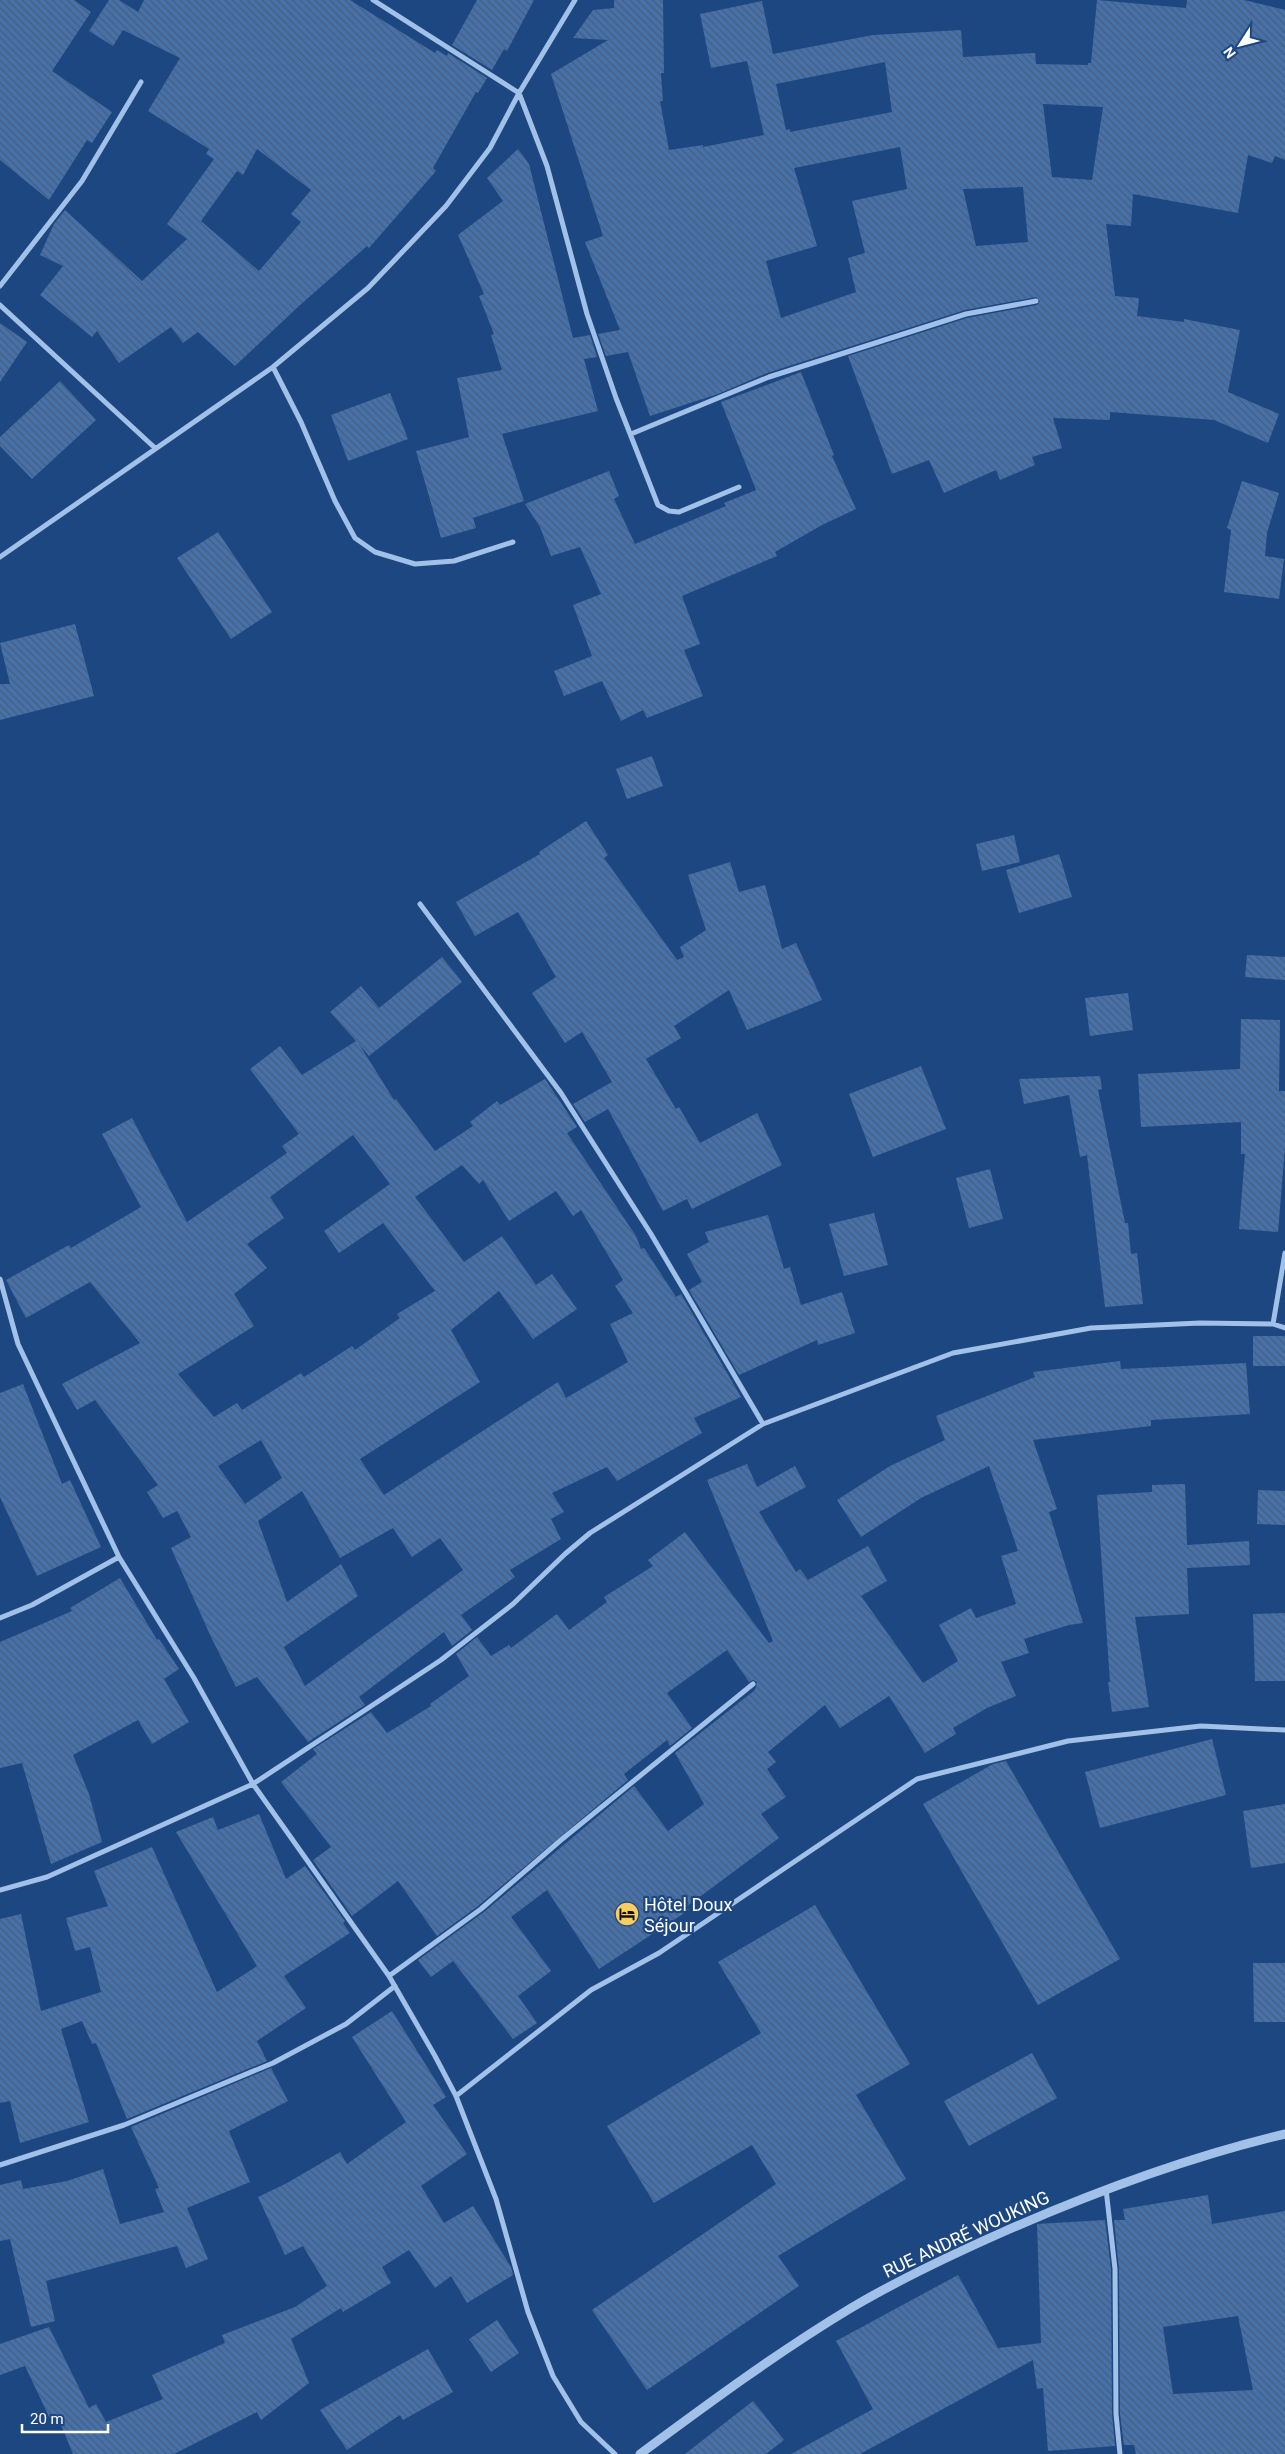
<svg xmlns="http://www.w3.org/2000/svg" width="1285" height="2454" font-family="Roboto,sans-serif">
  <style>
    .building { fill: url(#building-back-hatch); fill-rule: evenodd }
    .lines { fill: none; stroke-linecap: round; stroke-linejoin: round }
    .minor { stroke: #a2c1e9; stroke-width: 5 }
    .tertiary { stroke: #a2c1e9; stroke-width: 9 }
    .labels { text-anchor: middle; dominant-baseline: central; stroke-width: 4.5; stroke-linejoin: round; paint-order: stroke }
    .poi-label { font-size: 18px; fill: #fff; stroke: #1d4780; text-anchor: start }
    .street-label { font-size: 18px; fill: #fff; stroke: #1d4780 }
  </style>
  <defs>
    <pattern id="building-back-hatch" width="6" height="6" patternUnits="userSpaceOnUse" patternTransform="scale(1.25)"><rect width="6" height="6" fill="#4671aa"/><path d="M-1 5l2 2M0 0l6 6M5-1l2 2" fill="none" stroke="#495d76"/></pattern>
  </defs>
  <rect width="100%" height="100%" fill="#1d4780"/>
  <!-- building -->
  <path class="building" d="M 0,0 L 74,0 L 91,12 L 52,71 L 112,112 L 92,143 L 87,140 L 49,200 L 0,160 Z
    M 109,0 L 119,0 L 138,12 L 144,0 L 350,0 L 435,53 L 437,50 L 447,56 L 448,53 L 487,78 L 478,93 L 476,92 L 433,168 L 436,171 L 369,248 L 367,246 L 299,306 L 235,366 L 198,332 L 183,343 L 171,327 L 119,363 L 97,331 L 92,337 L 40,295 L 63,266 L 40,255 L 54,224 L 65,210 L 142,281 L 187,239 L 167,224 L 214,159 L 206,154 L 209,149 L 148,111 L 180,58 L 123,30 L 113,46 L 89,31 ZM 257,149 L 311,190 L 291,214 L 301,222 L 259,271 L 201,221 L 237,171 L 243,175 Z
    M 477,0 L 534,0 L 507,51 L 504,49 L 492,70 L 452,45 Z
    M 614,0 L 663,0 L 664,73 L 661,73 L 663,101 L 660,101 L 669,150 L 703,145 L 703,147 L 764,135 L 747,61 L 711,68 L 700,14 L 762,1 L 773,54 L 873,35 L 961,30 L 963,57 L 1035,53 L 1036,64 L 1088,65 L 1088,63 L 1091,63 L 1097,0 L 1186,8 L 1187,0 L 1244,0 L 1285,10 L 1285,160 L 1275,156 L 1272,163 L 1248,155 L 1238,213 L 1133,194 L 1131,226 L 1106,224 L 1115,296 L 1139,298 L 1137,316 L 1184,322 L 1184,319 L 1240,330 L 1228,392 L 1279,414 L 1268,443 L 1214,420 L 1110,412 L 1110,420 L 1053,418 L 1062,448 L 1032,457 L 1035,465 L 1000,480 L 996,470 L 944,493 L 929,460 L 892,474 L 848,356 L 967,318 L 1037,305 L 1040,301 L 1036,297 L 965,310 L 767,373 L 718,394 L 650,416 L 628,352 L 606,356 L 598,334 L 620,330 L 585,242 L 603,236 L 551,74 L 608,40 L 573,38 L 593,10 L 614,8 ZM 885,62 L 892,112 L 790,132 L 790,129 L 786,130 L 776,84 ZM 1043,104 L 1103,107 L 1092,180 L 1052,177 ZM 900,147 L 907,189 L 852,201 L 865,253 L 848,258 L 856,292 L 781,318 L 766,261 L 817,246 L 794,168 ZM 1023,187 L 1028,242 L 976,246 L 963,189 Z
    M 518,149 L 529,164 L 573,338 L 590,335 L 597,357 L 584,359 L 598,411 L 502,434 L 524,501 L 473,518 L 476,528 L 441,538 L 416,451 L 469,437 L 457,378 L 502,370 L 491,335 L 494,334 L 479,296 L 484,294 L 458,235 L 503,201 L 487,178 Z
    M 0,323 L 27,342 L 0,382 Z
    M 801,372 L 834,455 L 832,456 L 856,509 L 822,525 L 775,552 L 777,556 L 682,596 L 700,644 L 684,650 L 703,696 L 647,718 L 643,710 L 621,721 L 602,681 L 564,696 L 554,671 L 592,656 L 573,605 L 601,594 L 580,547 L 551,556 L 540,527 L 525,504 L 609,471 L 619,496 L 614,499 L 635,544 L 726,506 L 724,503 L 756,490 L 721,402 Z
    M 60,381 L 96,420 L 32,479 L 0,446 L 0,437 Z
    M 390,393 L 408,439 L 348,461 L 331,415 Z
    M 1242,481 L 1279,493 L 1267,533 L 1265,556 L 1284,559 L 1279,599 L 1224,592 L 1231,530 L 1227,528 Z
    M 218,532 L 272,612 L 231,639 L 177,558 Z
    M 75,624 L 94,696 L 0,720 L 0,684 L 10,684 L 0,643 Z
    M 652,756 L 663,786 L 627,799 L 616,769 Z
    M 586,821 L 608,855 L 604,858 L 677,960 L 684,957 L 680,947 L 706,930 L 688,875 L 730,862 L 739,892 L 765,885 L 782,949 L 796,943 L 822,1000 L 747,1030 L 729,990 L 674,1026 L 681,1038 L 646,1059 L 676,1109 L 679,1107 L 700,1143 L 757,1113 L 782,1165 L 692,1209 L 687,1199 L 663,1211 L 608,1109 L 585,1122 L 573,1104 L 612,1082 L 582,1032 L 565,1043 L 532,993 L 556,977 L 518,912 L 475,936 L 456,902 L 540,854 L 539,852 Z
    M 1014,835 L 1020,862 L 982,871 L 976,844 Z
    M 1059,854 L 1072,897 L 1019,913 L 1006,870 Z
    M 1247,955 L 1285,957 L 1285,980 L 1245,977 Z
    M 442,957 L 462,982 L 369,1056 L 359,1044 L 394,1100 L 396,1099 L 435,1151 L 473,1126 L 470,1122 L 497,1101 L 500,1105 L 545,1079 L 577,1127 L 567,1133 L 636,1236 L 641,1249 L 644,1248 L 676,1297 L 681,1294 L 741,1397 L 694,1418 L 702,1433 L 617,1481 L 607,1467 L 552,1493 L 564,1512 L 551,1519 L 561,1539 L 510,1570 L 515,1577 L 461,1615 L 472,1630 L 452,1646 L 444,1632 L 359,1697 L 365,1705 L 308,1742 L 257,1677 L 236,1687 L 211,1637 L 171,1548 L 191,1537 L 177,1511 L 163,1518 L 147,1492 L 158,1485 L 95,1400 L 77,1410 L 62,1384 L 140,1343 L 90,1282 L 26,1318 L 6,1280 L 69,1245 L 71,1248 L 141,1207 L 102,1134 L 132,1118 L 187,1222 L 287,1153 L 282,1146 L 299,1134 L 250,1069 L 280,1046 L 302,1075 L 356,1041 L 330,1012 L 361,986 L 379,1008 ZM 353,1135 L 390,1184 L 324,1231 L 339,1253 L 383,1223 L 435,1291 L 397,1314 L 400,1318 L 355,1350 L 352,1346 L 304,1377 L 301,1373 L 242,1410 L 237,1403 L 214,1417 L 178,1374 L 254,1326 L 234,1294 L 267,1268 L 247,1244 L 284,1218 L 270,1197 ZM 462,1165 L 479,1184 L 483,1180 L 509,1221 L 556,1191 L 573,1216 L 581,1210 L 623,1280 L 615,1286 L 633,1313 L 610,1324 L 628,1362 L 566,1398 L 558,1382 L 384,1495 L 360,1459 L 480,1382 L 451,1330 L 499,1291 L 533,1339 L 577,1309 L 552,1274 L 536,1285 L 502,1236 L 464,1262 L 415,1197 ZM 261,1440 L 282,1478 L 245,1504 L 218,1466 ZM 302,1491 L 340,1558 L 393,1528 L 412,1557 L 440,1538 L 463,1570 L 305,1686 L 284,1647 L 358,1596 L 341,1564 L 287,1602 L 258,1521 Z
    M 1128,993 L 1133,1030 L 1090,1036 L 1085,998 Z
    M 1241,1019 L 1280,1020 L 1279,1091 L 1285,1091 L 1285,1148 L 1278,1232 L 1239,1229 L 1245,1154 L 1241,1154 L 1241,1122 L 1141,1127 L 1138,1074 L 1240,1069 Z
    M 921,1066 L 946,1129 L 873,1157 L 849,1094 Z
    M 1100,1076 L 1102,1089 L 1098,1090 L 1125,1223 L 1128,1223 L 1131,1254 L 1137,1253 L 1143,1304 L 1105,1307 L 1087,1155 L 1080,1157 L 1069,1095 L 1024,1104 L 1019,1079 Z
    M 990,1169 L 1003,1219 L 969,1228 L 956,1178 Z
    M 874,1213 L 888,1265 L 844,1276 L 829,1224 Z
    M 768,1215 L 784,1269 L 790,1267 L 801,1305 L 842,1292 L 855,1333 L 818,1345 L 817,1340 L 739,1375 L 689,1290 L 702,1282 L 687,1254 L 709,1242 L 705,1232 Z
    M 1253,1336 L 1285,1336 L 1285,1366 L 1253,1366 Z
    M 1120,1361 L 1121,1369 L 1246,1363 L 1250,1414 L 1151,1420 L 1151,1426 L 1033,1440 L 1057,1509 L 1049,1512 L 1083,1623 L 1069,1625 L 1024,1639 L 1029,1653 L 1001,1662 L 1016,1696 L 987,1708 L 953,1728 L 956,1734 L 925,1753 L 889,1696 L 840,1728 L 825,1705 L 768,1752 L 776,1762 L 767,1769 L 786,1797 L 761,1814 L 779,1838 L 686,1907 L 689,1910 L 599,1969 L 547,1890 L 511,1917 L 551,1971 L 518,1996 L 537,2023 L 513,2039 L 453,1961 L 431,1977 L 418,1960 L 484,1912 L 634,1786 L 668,1831 L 704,1804 L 675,1753 L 755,1690 L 757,1682 L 753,1680 L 749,1682 L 727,1650 L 667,1693 L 692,1728 L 670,1746 L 667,1740 L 624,1774 L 628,1780 L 478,1906 L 437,1936 L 398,1881 L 352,1916 L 313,1860 L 331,1847 L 281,1782 L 317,1754 L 313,1749 L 371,1712 L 387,1733 L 431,1706 L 430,1704 L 469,1676 L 456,1654 L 477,1637 L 491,1656 L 509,1645 L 511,1648 L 557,1614 L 569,1630 L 607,1602 L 604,1597 L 653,1566 L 648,1560 L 685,1532 L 769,1643 L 773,1641 L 707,1480 L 747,1464 L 757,1487 L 795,1466 L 806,1487 L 759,1512 L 796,1572 L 800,1569 L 808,1580 L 868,1546 L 887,1581 L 861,1596 L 923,1683 L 958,1661 L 939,1625 L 971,1608 L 976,1618 L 1016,1604 L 1001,1556 L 1018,1551 L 989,1466 L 921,1498 L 861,1537 L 837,1500 L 890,1466 L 945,1440 L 936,1416 L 1035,1377 L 1033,1372 Z
    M 23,1384 L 62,1484 L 70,1480 L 101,1547 L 37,1576 L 0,1497 L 0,1393 Z
    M 1185,1484 L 1187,1545 L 1249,1541 L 1250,1565 L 1187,1568 L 1189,1614 L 1135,1617 L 1149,1707 L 1112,1712 L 1108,1682 L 1110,1682 L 1097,1495 L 1152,1492 L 1152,1485 Z
    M 1258,1490 L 1285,1491 L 1285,1525 L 1257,1524 Z
    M 120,1578 L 157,1640 L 159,1639 L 179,1669 L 164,1679 L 189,1722 L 152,1744 L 138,1720 L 73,1755 L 89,1794 L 102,1842 L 51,1864 L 22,1763 L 0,1768 L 0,1642 L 72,1611 L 70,1608 Z
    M 1285,1613 L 1285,1681 L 1255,1681 L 1253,1614 Z
    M 1212,1739 L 1226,1795 L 1100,1828 L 1085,1772 Z
    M 1006,1761 L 1120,1959 L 1038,2005 L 923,1804 L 993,1764 Z
    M 1285,1804 L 1285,1863 L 1251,1868 L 1243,1811 Z
    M 259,1814 L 286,1879 L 305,1866 L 345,1921 L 343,1923 L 350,1933 L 284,1976 L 306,2008 L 257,2041 L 267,2061 L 127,2119 L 96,2043 L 92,2044 L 82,2021 L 61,2029 L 89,2122 L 20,2143 L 10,2101 L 0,2103 L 0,1919 L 21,1914 L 41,2011 L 101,1992 L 90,1947 L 75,1951 L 66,1918 L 108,1906 L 94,1871 L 152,1847 L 217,1992 L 257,1966 L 176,1832 L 213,1817 L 218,1830 Z
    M 815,1905 L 910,2064 L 856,2095 L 906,2179 L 778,2256 L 799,2286 L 647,2390 L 592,2310 L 776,2184 L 752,2145 L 654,2203 L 607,2126 L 761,2033 L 718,1962 Z
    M 1253,1963 L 1285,1963 L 1285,2022 L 1254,2022 Z
    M 392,2011 L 446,2097 L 433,2105 L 467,2154 L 421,2186 L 444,2223 L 473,2206 L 511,2267 L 513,2275 L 467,2303 L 451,2276 L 435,2288 L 409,2250 L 382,2267 L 391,2283 L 343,2312 L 341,2308 L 291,2339 L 309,2383 L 261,2420 L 257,2412 L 174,2454 L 73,2454 L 59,2420 L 52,2423 L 25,2366 L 0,2375 L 0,2344 L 49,2327 L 89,2408 L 96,2404 L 106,2422 L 163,2399 L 152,2375 L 225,2343 L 222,2335 L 295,2307 L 327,2286 L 303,2246 L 285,2255 L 258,2197 L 287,2183 L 340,2152 L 347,2164 L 406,2122 L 352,2037 Z
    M 1032,2053 L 1057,2098 L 969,2146 L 944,2101 Z
    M 271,2068 L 288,2101 L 229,2131 L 250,2182 L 187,2208 L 208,2259 L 186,2268 L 177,2246 L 46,2281 L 55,2321 L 31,2327 L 10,2239 L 0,2241 L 0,2185 L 21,2180 L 23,2189 L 67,2181 L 103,2169 L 120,2224 L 164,2212 L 155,2189 L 159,2188 L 131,2127 Z
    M 1208,2195 L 1212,2224 L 1285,2211 L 1285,2454 L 1136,2454 L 1134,2445 L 1124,2445 L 1120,2414 L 1119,2269 L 1114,2220 L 1125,2220 L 1123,2209 ZM 1238,2316 L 1253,2390 L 1173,2394 L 1163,2327 Z
    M 1105,2220 L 1111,2269 L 1112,2414 L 1115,2446 L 1048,2451 L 1043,2388 L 1037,2389 L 1033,2360 L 860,2454 L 791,2454 L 873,2409 L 836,2341 L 958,2275 L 998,2348 L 1041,2343 L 1037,2224 Z
    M 497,2320 L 519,2353 L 491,2372 L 469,2339 Z
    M 428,2349 L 453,2392 L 403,2420 L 400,2415 L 347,2450 L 320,2410 Z
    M 753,2401 L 784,2440 L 766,2454 L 685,2454 Z"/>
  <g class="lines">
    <!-- minor -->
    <path class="minor" d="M 373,0 L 519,93 L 547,166 L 587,314 L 616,398 L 658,505 L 669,511 L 679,512 L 739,487
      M 0,286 L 82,181 L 141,82
      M 0,305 L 155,448
      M 273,367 L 301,422 L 335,501 L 355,538 L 375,552 L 415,564 L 454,561 L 513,542
      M 631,434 L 769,377 L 966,314 L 1036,301
      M 0,557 L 273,367 L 368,288 L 446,206 L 490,148 L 519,93 L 575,0
      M 420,904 L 561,1093 L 651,1234 L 763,1424
      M 0,1279 L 18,1344 L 119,1557 L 194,1678 L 253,1784 L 389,1976 L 435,2056 L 456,2096 L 496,2199 L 528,2312 L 553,2376 L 581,2422 L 615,2454
      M 1273,1324 L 1285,1253
      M 0,1618 L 32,1605 L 119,1557
      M 0,1890 L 47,1877 L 253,1784 L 441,1660 L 513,1604 L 565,1554 L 590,1533 L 763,1424 L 953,1353 L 1091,1328 L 1200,1323 L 1273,1324 L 1285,1328
      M 389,1976 L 481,1909 L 561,1840 L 753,1684
      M 456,2096 L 591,1990 L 659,1953 L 917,1779 L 1068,1741 L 1201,1726 L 1285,1730
      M 0,2165 L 124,2125 L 273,2063 L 346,2024 L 395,1986
      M 1106,2189 L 1115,2269 L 1116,2414 L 1120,2454"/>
    <!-- tertiary -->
    <path class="tertiary" d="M 640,2454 C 709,2403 778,2352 851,2308 C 900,2279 951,2255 1003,2232 C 1094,2192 1188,2157 1285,2134"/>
  </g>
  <!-- icons -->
  <defs>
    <g id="hotel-disc" transform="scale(1.25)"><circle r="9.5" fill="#f8ce60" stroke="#1d4780"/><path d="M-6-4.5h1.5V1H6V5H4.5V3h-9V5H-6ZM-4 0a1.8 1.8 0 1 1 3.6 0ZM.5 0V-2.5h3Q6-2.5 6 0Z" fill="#111"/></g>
  </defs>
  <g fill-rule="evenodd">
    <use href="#hotel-disc" x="627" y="1914"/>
  </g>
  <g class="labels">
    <!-- poi labels -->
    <g class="poi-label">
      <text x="644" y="1904">Hôtel Doux<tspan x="644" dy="21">Séjour</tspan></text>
    </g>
    <!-- street labels -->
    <g class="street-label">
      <text transform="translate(966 2234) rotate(-25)">RUE ANDRÉ WOUKING</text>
    </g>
  </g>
  <!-- north arrow -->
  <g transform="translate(1240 45) rotate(234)" stroke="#1d4780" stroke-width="4" paint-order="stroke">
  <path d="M0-4L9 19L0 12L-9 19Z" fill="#ffffff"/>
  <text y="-8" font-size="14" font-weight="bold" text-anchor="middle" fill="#ffffff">N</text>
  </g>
  <!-- scale -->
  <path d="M22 2424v8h86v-8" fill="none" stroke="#ffffff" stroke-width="2.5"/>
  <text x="30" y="2424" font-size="15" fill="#ffffff" stroke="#1d4780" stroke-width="4" paint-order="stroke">20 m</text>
</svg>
